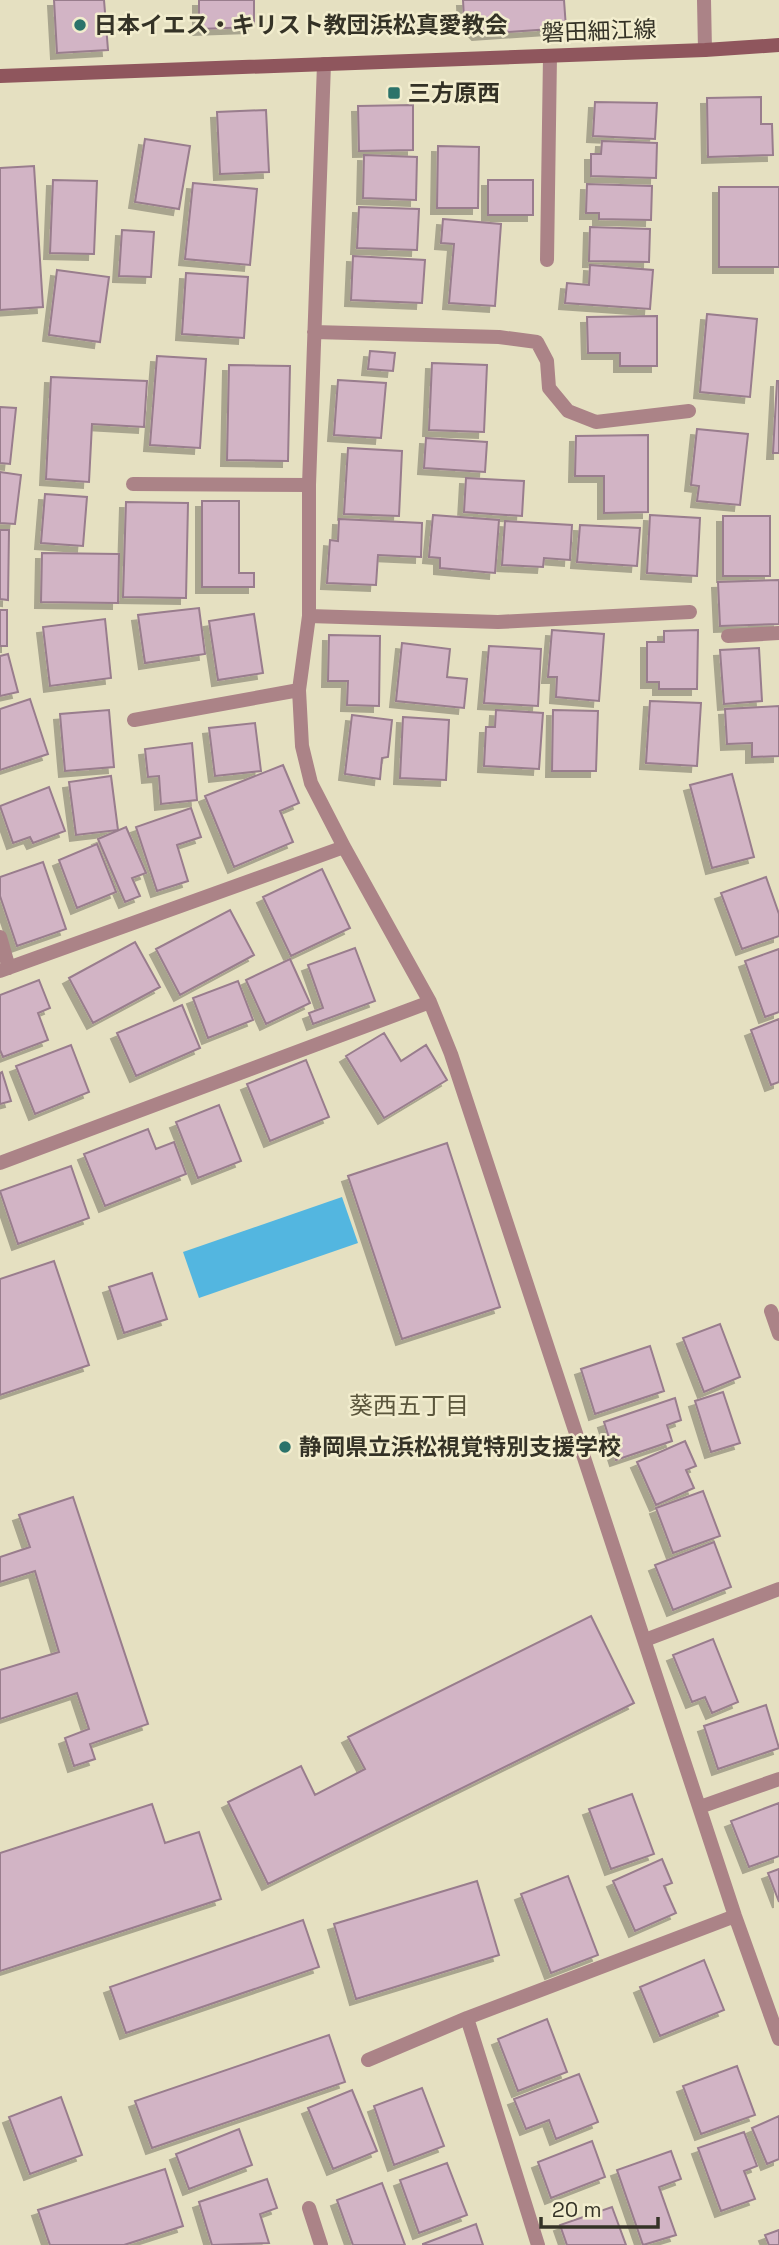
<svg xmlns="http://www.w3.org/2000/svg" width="779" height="2245" font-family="'Space Grotesk','Noto Sans JP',sans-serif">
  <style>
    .water { fill: #53b6e0 }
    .building { fill: #d2b4c5; stroke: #997d8d; stroke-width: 2; filter: url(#shadow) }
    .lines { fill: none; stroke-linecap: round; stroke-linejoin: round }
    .street { stroke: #ab8387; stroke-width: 14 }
    .secondary { stroke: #8f565d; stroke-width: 14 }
    .poi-dot { fill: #2b736a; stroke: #f2edce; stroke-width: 2.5 }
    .labels { text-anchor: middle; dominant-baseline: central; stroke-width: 5; stroke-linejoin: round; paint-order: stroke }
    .poi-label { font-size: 23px; font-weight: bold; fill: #343226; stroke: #f2edce; text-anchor: start }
    .street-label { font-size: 23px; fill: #343226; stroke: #f2edce }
    .neighbourhood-label { font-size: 24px; fill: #5b563c; stroke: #f2edce }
  </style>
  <defs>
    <filter id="shadow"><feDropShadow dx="-6" dy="6" stdDeviation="0" flood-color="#0004"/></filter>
  </defs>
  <rect width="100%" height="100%" fill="#e5e0c1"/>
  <!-- water -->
  <path class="water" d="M 342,1197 L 358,1243 L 199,1298 L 183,1252 Z"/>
  <!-- building -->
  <path class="building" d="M 54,0 L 104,0 L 108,50 L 57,53 Z
    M 199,0 L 254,0 L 254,27 L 199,29 Z
    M 463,0 L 564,0 L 566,28 L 478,34 L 464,19 Z
    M 761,97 L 761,124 L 772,124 L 773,155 L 708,157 L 707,98 Z
    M 595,102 L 657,103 L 655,139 L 593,136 Z
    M 413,105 L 413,150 L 359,151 L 358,106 Z
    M 266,110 L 269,172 L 220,174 L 217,112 Z
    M 145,139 L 190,146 L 179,209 L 135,202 Z
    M 602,141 L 657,143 L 656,178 L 591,176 L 591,154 L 601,154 Z
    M 438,146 L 479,147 L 478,208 L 437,208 Z
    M 364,155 L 417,157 L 416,200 L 363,198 Z
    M 34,166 L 43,307 L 0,310 L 0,168 Z
    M 53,180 L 97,181 L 94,254 L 50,253 Z
    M 488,180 L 533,180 L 533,215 L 488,215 Z
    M 193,183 L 257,189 L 250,265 L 185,259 Z
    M 587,184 L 652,186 L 651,220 L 599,219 L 599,213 L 586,213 Z
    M 719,187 L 779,187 L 779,267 L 719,267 Z
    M 359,207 L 419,209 L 417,250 L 357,248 Z
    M 443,219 L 501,224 L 495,306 L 449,303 L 454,244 L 441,243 Z
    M 590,227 L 650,229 L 649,262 L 589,261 Z
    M 122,230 L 154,232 L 151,277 L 119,276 Z
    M 353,256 L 425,260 L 422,303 L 351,300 Z
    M 590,265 L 653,270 L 650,309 L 565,303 L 567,283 L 589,285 Z
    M 57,270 L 109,277 L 100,342 L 49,335 Z
    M 186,273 L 248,277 L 244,338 L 182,334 Z
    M 707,314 L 757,319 L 750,397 L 700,392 Z
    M 657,316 L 657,366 L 620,366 L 620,353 L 588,353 L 587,317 Z
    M 370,351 L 395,353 L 393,371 L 368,369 Z
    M 157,356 L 206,359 L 200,448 L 150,445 Z
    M 432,363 L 487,365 L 484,432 L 429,430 Z
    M 229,365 L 290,366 L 288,461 L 227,460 Z
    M 51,377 L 147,381 L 144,427 L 92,424 L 89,482 L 46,479 Z
    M 338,380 L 386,383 L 381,438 L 334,435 Z
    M 777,381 L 779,381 L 779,453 L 773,453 Z
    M 0,407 L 16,408 L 10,464 L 0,463 Z
    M 697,429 L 748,434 L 740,505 L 697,501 L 699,486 L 691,485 Z
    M 648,435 L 648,512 L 604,513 L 604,476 L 575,476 L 576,436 Z
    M 426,438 L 487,442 L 485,472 L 424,468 Z
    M 348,448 L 402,451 L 399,516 L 344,514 Z
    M 0,472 L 21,475 L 15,524 L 0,523 Z
    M 466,478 L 524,481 L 522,516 L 464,512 Z
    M 45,494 L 87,497 L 83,546 L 41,543 Z
    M 202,501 L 239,501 L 239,573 L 254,573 L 254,587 L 202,587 Z
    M 126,502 L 188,503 L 186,598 L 123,597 Z
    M 433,515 L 499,520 L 495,573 L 440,568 L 440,558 L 429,557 Z
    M 650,515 L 700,518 L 697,576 L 647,573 Z
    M 723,516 L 770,516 L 770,576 L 723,576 Z
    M 339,519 L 422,523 L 421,557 L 378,555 L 376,585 L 327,583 L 330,540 L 338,541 Z
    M 505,521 L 572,525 L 570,560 L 544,558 L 543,567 L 502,565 Z
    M 580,525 L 640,528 L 637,566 L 577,562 Z
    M 0,530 L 9,530 L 8,600 L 0,599 Z
    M 42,553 L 119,554 L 118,603 L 41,602 Z
    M 779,580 L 779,624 L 720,626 L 718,582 Z
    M 199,608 L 205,654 L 145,663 L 138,615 Z
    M 0,610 L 7,610 L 7,646 L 0,646 Z
    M 254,614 L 263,673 L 218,680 L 209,621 Z
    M 105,619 L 111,678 L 50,686 L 43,627 Z
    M 552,630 L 604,634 L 599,701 L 556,697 L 557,677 L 548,677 Z
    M 698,630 L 697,689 L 659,689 L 659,682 L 647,682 L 647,642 L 664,642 L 664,631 Z
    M 329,635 L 380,636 L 379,706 L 347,705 L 348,681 L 328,681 Z
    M 402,643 L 450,649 L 447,677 L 467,679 L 464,708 L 396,701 Z
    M 489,646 L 541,649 L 538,706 L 484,703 Z
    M 759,648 L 762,701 L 724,704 L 720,650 Z
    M 8,654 L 18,692 L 0,696 L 0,656 Z
    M 30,699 L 48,754 L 0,770 L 0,709 Z
    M 650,701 L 701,703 L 697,766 L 646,763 Z
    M 779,706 L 779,756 L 752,757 L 752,743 L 727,744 L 725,709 Z
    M 109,710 L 114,767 L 65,771 L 60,714 Z
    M 496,710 L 543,713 L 539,769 L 484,766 L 486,727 L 495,727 Z
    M 553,710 L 598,711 L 596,771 L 552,771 Z
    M 352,715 L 392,720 L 388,757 L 382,758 L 380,779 L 345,774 Z
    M 403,717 L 449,720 L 446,780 L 400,778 Z
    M 255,723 L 261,771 L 215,776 L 209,728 Z
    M 192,743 L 197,800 L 161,804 L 159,776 L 148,777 L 145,749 Z
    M 283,765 L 299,803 L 280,811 L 293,842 L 234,867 L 205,796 Z
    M 732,774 L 754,857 L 712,868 L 690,785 Z
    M 111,776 L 118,830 L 76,835 L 69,782 Z
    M 49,787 L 65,831 L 33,843 L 30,837 L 13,843 L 0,806 Z
    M 191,808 L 201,837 L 177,845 L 188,881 L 157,891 L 136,827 Z
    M 126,827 L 146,873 L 132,878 L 140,896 L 125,902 L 98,839 Z
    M 97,844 L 116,892 L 77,908 L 59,860 Z
    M 43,862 L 66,929 L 17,946 L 0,896 L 0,877 Z
    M 322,869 L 350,928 L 291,956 L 263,897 Z
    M 766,877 L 779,914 L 779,936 L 742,949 L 721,893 Z
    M 230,910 L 254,955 L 180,995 L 156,949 Z
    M 135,942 L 160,987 L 93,1023 L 69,978 Z
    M 355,948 L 375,1001 L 313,1024 L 309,1013 L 323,1008 L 308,965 Z
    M 779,949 L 779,1012 L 765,1017 L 745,961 Z
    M 290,959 L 310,1003 L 266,1024 L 246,980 Z
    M 39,980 L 50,1008 L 38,1013 L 48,1040 L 3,1057 L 0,1050 L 0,995 Z
    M 238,981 L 253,1020 L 208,1038 L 193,998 Z
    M 182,1005 L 200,1048 L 136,1076 L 117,1033 Z
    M 779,1019 L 779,1082 L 771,1085 L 751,1030 Z
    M 384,1033 L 401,1061 L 426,1045 L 447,1080 L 384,1118 L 346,1056 Z
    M 71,1045 L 89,1092 L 35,1114 L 16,1066 Z
    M 306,1060 L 329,1117 L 270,1141 L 247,1084 Z
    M 2,1072 L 11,1101 L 0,1104 L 0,1073 Z
    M 219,1105 L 241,1161 L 198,1178 L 176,1122 Z
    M 148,1129 L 156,1149 L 174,1142 L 186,1174 L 105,1206 L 84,1154 Z
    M 447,1143 L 500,1307 L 402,1339 L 348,1176 Z
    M 71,1166 L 89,1218 L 18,1244 L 0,1191 Z
    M 54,1261 L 89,1365 L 0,1395 L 0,1279 Z
    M 152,1273 L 167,1319 L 124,1333 L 109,1287 Z
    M 720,1324 L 740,1377 L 704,1392 L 683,1338 Z
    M 650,1346 L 664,1391 L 595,1414 L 581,1369 Z
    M 723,1392 L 740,1443 L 711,1452 L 695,1401 Z
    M 675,1398 L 681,1420 L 667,1425 L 672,1441 L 616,1460 L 604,1422 Z
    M 685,1441 L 696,1466 L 686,1470 L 694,1488 L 656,1505 L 637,1462 Z
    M 703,1491 L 720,1536 L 673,1553 L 656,1508 Z
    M 73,1497 L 148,1724 L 90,1744 L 95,1759 L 74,1766 L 65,1738 L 89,1729 L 77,1693 L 0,1719 L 0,1670 L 59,1652 L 35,1571 L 0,1582 L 0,1557 L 30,1547 L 19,1515 Z
    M 714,1542 L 731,1587 L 673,1610 L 655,1565 Z
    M 591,1616 L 634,1703 L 268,1884 L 228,1802 L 301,1766 L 315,1795 L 365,1769 L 348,1737 Z
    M 713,1639 L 738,1702 L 712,1713 L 705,1697 L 692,1702 L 673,1655 Z
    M 766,1705 L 779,1748 L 718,1769 L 704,1726 Z
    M 632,1794 L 654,1854 L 611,1869 L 589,1809 Z
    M 779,1803 L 779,1856 L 749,1867 L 731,1821 Z
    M 152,1804 L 165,1843 L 199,1832 L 221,1899 L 0,1971 L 0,1853 Z
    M 662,1859 L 672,1883 L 664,1886 L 676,1913 L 635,1931 L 613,1881 Z
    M 779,1869 L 779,1902 L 768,1873 Z
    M 568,1876 L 598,1955 L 551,1973 L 521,1894 Z
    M 477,1881 L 499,1955 L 356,1999 L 334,1924 Z
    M 303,1920 L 319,1967 L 126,2033 L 110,1987 Z
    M 704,1960 L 724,2010 L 660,2036 L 640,1987 Z
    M 547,2019 L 567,2072 L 518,2091 L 498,2039 Z
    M 329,2035 L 345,2082 L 152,2148 L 135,2101 Z
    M 737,2066 L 755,2115 L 701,2134 L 683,2086 Z
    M 579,2074 L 598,2122 L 556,2139 L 549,2120 L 526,2129 L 514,2099 Z
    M 422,2088 L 444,2146 L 394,2165 L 374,2106 Z
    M 352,2090 L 377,2151 L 333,2169 L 308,2108 Z
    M 61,2097 L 82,2155 L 30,2174 L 9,2117 Z
    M 779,2116 L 779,2159 L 767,2164 L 752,2128 Z
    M 239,2129 L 252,2165 L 189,2189 L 176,2154 Z
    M 744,2132 L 757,2166 L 744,2171 L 755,2199 L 721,2211 L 698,2148 Z
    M 592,2141 L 605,2177 L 551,2198 L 538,2162 Z
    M 671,2151 L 681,2179 L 659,2187 L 676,2235 L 643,2245 L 617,2170 Z
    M 447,2163 L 467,2215 L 419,2233 L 400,2180 Z
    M 165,2169 L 183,2226 L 124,2245 L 50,2245 L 38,2210 Z
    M 267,2179 L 277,2208 L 260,2214 L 269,2243 L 212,2245 L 199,2202 Z
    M 382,2183 L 405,2245 L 353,2245 L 337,2200 Z
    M 612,2207 L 626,2245 L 567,2245 L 560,2225 Z
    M 476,2224 L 483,2245 L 423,2245 L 423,2244 Z
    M 779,2230 L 779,2245 L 769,2245 L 765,2235 Z"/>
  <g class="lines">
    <!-- street -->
    <path class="street" d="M 704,0 L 705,50
      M 324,64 L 309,485 L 309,616 L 299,690 L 302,746 L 311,783 L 344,847 L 430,1002 L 451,1054 L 735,1916 L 779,2039
      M 547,260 L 550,56
      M 314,332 L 499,337 L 537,342 L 547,361 L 549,388 L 568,411 L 596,422 L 689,411
      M 133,484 L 309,485
      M 309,616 L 498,622 L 690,612
      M 728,636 L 779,633
      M 134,720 L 299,690
      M 0,937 L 9,968
      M 0,971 L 344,847
      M 0,1163 L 430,1002
      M 771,1311 L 779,1334
      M 645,1640 L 779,1589
      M 700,1807 L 779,1779
      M 467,2018 L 538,2245
      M 368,2060 L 467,2018 L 735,1916
      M 309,2208 L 321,2245"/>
    <!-- secondary -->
    <path class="secondary" d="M 0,76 L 705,50 L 779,45"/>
  </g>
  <!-- markers -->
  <g class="poi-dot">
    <circle cx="80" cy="25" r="7"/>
    <rect x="387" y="86" width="14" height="14" rx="3.5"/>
    <circle cx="285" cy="1447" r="7"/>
  </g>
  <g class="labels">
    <!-- poi labels -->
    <g class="poi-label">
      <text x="94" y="25">日本イエス・キリスト教団浜松真愛教会</text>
      <text x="408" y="93">三方原西</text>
      <text x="299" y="1447">静岡県立浜松視覚特別支援学校</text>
    </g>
    <!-- street labels -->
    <g class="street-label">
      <text transform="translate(599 31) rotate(-2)">磐田細江線</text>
    </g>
    <!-- neighbourhood labels -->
    <g class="neighbourhood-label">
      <text x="409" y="1405">葵西五丁目</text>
    </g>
  </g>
  <!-- scale -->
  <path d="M541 2217v10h117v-10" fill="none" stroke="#343226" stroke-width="3.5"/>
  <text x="552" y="2217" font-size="21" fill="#343226" stroke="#f2edce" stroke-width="5" paint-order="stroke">20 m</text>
</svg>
